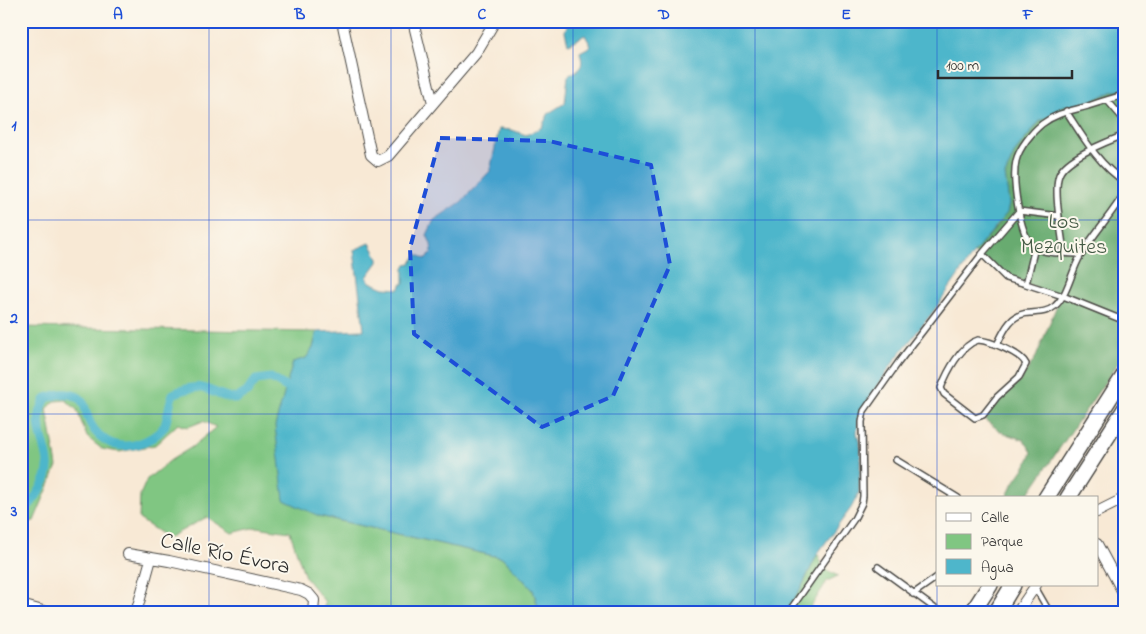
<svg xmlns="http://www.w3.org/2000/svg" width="1146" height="634" font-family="'Indie Flower',sans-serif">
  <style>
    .green { fill: #80c682; stroke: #567856 }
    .forest { fill: #68ab70; stroke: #4a6b4e }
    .water { fill: #4eb6cb; stroke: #3c707b }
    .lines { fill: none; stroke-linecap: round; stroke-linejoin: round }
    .canal { stroke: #4eb6cb; stroke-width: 9 }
    .service-casing { stroke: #4a4844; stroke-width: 8 }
    .minor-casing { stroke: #4a4844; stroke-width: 12 }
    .primary-casing { stroke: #4a4844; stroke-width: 18 }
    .service { stroke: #fff; stroke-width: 5 }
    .minor { stroke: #fff; stroke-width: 10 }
    .primary { stroke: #fff; stroke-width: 15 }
    .marked { fill: #1d4ed8; fill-opacity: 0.2; stroke: #1d4ed8; stroke-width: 4; stroke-dasharray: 10 6; stroke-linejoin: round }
    .grid { fill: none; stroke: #1d4ed8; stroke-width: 1; stroke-opacity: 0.55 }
    .labels { text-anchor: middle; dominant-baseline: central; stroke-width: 4; stroke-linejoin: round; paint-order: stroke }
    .park-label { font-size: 22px; fill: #445a45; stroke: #fbf7ec }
    .street-label { font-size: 22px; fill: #2b2b2b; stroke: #fbf7ec }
    .neatline { fill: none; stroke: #1d4ed8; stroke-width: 2 }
    .grid-label { font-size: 16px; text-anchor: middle; font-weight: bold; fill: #1d4ed8 }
  </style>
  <rect width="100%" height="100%" fill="#fbf7ec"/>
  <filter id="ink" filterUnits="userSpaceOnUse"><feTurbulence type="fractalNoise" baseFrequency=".02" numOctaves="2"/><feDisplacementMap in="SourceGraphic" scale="10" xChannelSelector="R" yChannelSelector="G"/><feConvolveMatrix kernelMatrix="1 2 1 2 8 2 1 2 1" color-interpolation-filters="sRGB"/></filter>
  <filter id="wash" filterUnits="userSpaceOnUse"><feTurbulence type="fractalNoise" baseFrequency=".0096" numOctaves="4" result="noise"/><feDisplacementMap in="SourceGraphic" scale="20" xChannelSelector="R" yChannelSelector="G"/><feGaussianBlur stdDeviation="1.12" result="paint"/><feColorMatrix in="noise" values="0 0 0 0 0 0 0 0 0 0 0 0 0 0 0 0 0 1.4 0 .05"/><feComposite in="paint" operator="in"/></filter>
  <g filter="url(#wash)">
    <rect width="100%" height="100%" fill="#f8e9d5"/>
    <!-- green -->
    <path class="green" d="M 21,327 L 317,332 L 313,348 L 306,359 L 319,516 L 503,558 L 533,590 L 540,613 L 323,613 L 325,602 L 305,577 L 290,532 L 256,527 L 232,533 L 207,517 L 168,538 L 139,519 L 140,495 L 147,479 L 171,460 L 192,447 L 216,427 L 203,421 L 188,427 L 178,424 L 155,445 L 119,452 L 102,449 L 87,437 L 77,410 L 66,400 L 55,401 L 47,409 L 57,466 L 34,521 L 21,524 Z
      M 818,553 L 823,568 L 838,576 L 827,581 L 807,613 L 786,613 L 802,586 Z"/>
    <!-- forest -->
    <path class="forest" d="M 1125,90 L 1125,353 L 1029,493 L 1024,498 L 1007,498 C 1011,481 1027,469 1032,452 L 1024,440 L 1003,433 L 985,420 L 992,407 L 1020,381 L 1036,357 L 1059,300 L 986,264 L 974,253 L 1001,222 L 1005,175 L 1008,165 L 1015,152 L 1040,121 L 1054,114 L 1062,106 L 1082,105 L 1114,91 Z"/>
    <!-- water -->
    <path class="water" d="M 569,21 L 1125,21 L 1125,90 L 1114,91 L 1082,105 L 1062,106 L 1054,114 L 1040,121 L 1015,152 L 1005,175 L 1009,204 L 1007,213 L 974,253 L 933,312 L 894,361 L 859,415 L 857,433 L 861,448 L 859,493 L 851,508 L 818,553 L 802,586 L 786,613 L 540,613 L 533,590 L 503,558 L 319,516 L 284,500 L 275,426 L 293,362 L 306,358 L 313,348 L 317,332 L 364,330 L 354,250 L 370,243 L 378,258 L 378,262 L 367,277 L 370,282 L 384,288 L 400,289 L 401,284 L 404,284 L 404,269 L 406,264 L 411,263 L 417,254 L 425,259 L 432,252 L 431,244 L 427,235 L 434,220 L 461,202 L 490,171 L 499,129 L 512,130 L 526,135 L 541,128 L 549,113 L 565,103 L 568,76 C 581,68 584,68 580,52 L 591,46 L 585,35 L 568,44 L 565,31 Z"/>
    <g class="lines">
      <!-- canal -->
      <path class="canal" d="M 21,514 C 33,502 50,480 48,463 C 45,436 31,426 46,398 C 56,395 66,391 76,396 C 84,399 85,408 87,415 C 94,438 114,451 138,444 C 147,441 158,435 164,427 C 168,420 169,403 173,394 C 206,379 206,394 236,399 L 247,392 L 256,380 L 271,378 L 296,393"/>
    </g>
  </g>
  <g filter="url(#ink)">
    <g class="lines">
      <!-- service casing -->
      <g class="service-casing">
        <path id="service" d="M 1107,100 L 1125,121
          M 1066,111 C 1083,137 1098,164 1125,182
          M 1035,247 L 1026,284 L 1063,296 L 1125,321
          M 1064,253 C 1062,234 1053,191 1059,175 C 1065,158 1108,141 1125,135
          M 1082,254 C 1067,253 1045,255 1033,246 C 1019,234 1012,179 1016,161 C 1019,148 1032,132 1042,124 C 1056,113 1071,111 1088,106 C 1100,102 1112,98 1125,95
          M 1026,284 L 1006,278 L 982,254 L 1019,211 L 1059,216
          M 978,340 C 990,341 1021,353 1026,364 L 1019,377 L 997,397 L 983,415 L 975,418 L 944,394 L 941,388 C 947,372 961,345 978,340 Z
          M 997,345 C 1004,330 1011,313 1030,313 C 1040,312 1048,312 1055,306 C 1069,293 1071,271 1081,255 C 1094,233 1112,214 1125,192
          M 896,460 L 958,498
          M 878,567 L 941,613
          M 1035,587 L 1050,613
          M 913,594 L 937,577
          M 788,613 L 854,519 L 862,503 L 863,496 L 862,422 L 864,411 L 898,363 L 982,254"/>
      </g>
      <!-- minor casing -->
      <g class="minor-casing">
        <path id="minor" d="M 342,21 L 371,155 L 378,161 L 388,156 L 476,53 L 495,21
          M 413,21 L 433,103
          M 1097,512 L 1125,498
          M 1097,544 L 1125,596
          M 128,554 L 169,561 L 301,590 L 309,594 L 314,600 L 313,613
          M 21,605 L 50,613
          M 136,613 L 151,559
          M 1017,613 L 1036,585"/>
      </g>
      <!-- primary casing -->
      <g class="primary-casing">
        <path id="primary" d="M 1046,498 L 1125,374
          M 1068,498 L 1125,409
          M 972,613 L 990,585
          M 996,613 L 1013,585"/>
      </g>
      <!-- service -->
      <use href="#service" class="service"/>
      <!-- minor -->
      <use href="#minor" class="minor"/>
      <!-- primary -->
      <use href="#primary" class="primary"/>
    </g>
  </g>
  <!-- marked area -->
  <path class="marked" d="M 440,138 L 549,141 L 651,165 L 670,265 L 613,396 L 542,427 L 414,334 L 410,248 Z"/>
  <!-- grid -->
  <path class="grid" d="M 209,21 L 209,613M 391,21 L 391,613M 573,21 L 573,613M 755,21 L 755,613M 937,21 L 937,613M 21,220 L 1125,220M 21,414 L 1125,414"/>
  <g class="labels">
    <!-- park labels -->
    <g class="park-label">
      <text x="1064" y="223">Los<tspan x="1064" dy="25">Mezquites</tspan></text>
    </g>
    <!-- street labels -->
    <g class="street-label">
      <text transform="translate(225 555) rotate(12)">Calle Río Évora</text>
    </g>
  </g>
  <!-- margin -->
  <rect width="1146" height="634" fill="none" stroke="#fbf7ec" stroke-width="55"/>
  <!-- legend -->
  <rect x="936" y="496" width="162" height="90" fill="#fbf7ec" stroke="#a8a59f"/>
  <rect x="946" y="513" width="25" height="8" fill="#ffffff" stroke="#a8a59f"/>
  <text x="981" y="522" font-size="15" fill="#2b2b2b">Calle</text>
  <rect x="946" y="534" width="25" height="15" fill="#80c682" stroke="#a8a59f"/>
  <text x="981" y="546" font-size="15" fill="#2b2b2b">Parque</text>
  <rect x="946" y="559" width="25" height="15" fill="#4eb6cb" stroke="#a8a59f"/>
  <text x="981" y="572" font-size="15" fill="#2b2b2b">Agua</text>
  <!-- scale -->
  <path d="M938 70v8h134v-8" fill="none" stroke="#2b2b2b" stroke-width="2.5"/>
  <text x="946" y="70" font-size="15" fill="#2b2b2b" stroke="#fbf7ec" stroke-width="4" paint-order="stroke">100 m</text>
  <rect x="28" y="28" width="1090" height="578" class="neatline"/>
  <g class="grid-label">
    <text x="118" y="19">A</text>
    <text x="300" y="19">B</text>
    <text x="482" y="19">C</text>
    <text x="664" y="19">D</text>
    <text x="846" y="19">E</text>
    <text x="1028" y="19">F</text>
    <text x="14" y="130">1</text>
    <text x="14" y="323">2</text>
    <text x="14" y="516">3</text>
  </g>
</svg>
